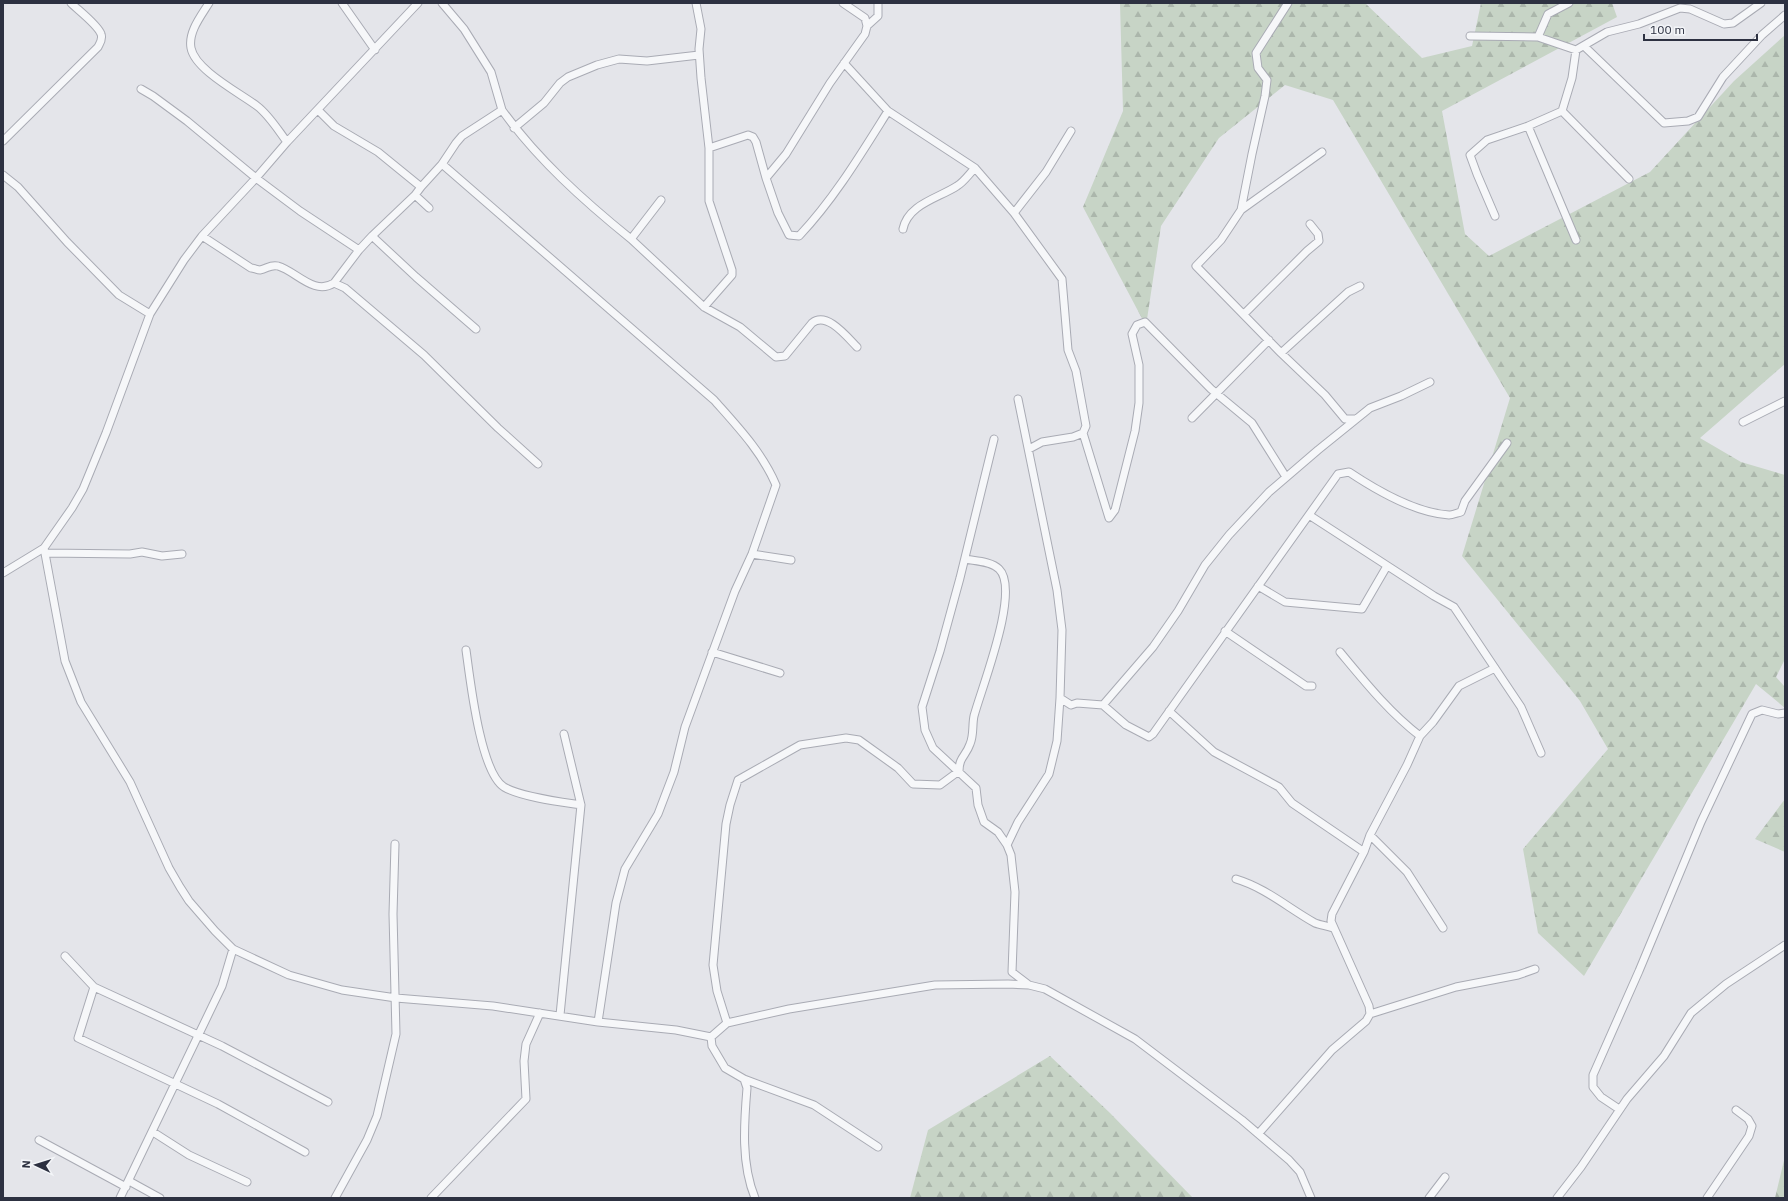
<svg xmlns="http://www.w3.org/2000/svg" width="1788" height="1201" font-family="'IBM Plex Sans',sans-serif">
  <style>
    .forest { fill: url(#forest-firs) }
    .lines { fill: none; stroke-linecap: round; stroke-linejoin: round }
    .minor-casing { stroke: #a9abb4; stroke-width: 9 }
    .minor { stroke: #f6f7f9; stroke-width: 7 }
  </style>
  <defs>
    <pattern id="forest-firs" width="22" height="20" patternUnits="userSpaceOnUse"><rect width="22" height="20" fill="#c7d4c6"/><path d="M5 1l3.5 6h-7zM16 11l3.5 6h-7z" fill="#abb6ab"/></pattern>
  </defs>
  <rect width="100%" height="100%" fill="#e4e5ea"/>
  <!-- forest -->
  <path class="forest" d="M 1120,3 L 1365,3 L 1422,58 L 1472,46 L 1481,3 L 1612,3 L 1617,17 L 1442,111 L 1465,234 L 1489,256 L 1650,172 L 1734,81 L 1785,35 L 1785,364 L 1700,438 L 1741,462 L 1785,475 L 1785,659 L 1776,677 L 1785,687 L 1785,708 L 1756,684 L 1584,976 L 1538,933 L 1523,849 L 1608,749 L 1580,701 L 1462,556 L 1510,398 L 1333,100 L 1285,85 L 1219,138 L 1161,226 L 1146,326 L 1083,207 L 1123,111 Z
    M 1785,799 L 1785,852 L 1755,839 Z
    M 1050,1056 L 1110,1113 L 1193,1198 L 910,1198 L 928,1130 Z
    M 1785,1156 L 1785,1198 L 1775,1198 Z"/>
  <g class="lines">
    <!-- minor casing -->
    <g class="minor-casing">
      <path id="minor" d="M 209,3 C 201,16 188,32 191,48 C 195,70 240,93 257,106 C 269,115 278,130 287,142
        M 342,3 L 375,50
        M 442,3 L 464,29 L 491,72 L 502,110
        M 696,3 L 701,29 L 699,49 L 701,78 L 709,148 L 748,135 L 753,137 L 756,142 L 766,178
        M 843,3 L 865,18 L 867,26 L 865,34 L 830,83 L 786,154 L 766,178 L 778,213 L 789,235 L 799,236 C 834,199 861,154 888,111 L 975,168 L 1014,213 L 1062,279 L 1068,350 L 1076,371 L 1086,426 L 1083,433 L 1109,518 L 1115,510 L 1135,431 L 1139,403 L 1139,365 L 1132,334 L 1137,325 L 1145,322 L 1211,389 L 1252,423 L 1286,477
        M 1288,3 L 1256,53 L 1258,68 L 1267,80 L 1265,96 L 1252,154 L 1241,210 L 1221,240 L 1196,266 L 1281,353 L 1325,395 L 1345,419 L 1355,419
        M 867,26 L 878,16 L 878,3
        M 1470,36 L 1538,37 L 1576,50
        M 1538,37 L 1548,14 L 1569,3
        M 1584,46 L 1664,123 L 1688,121 L 1698,117 L 1723,77 L 1762,35 L 1785,15
        M 844,63 L 888,111
        M 141,89 L 153,96 L 187,121 L 256,178 L 300,211 L 359,250 L 372,236 L 416,277 L 476,329
        M 318,110 L 334,126 L 378,152 L 421,187 L 415,195
        M 1562,111 L 1629,179
        M 1528,126 L 1576,240
        M 514,128 L 544,103 L 560,83 L 568,77 L 597,65 L 619,59 L 647,61 L 699,55
        M 3,141 L 98,47 C 100,43 103,39 101,34 C 98,25 78,10 71,3
        M 442,164 L 456,143 L 462,136 L 502,110 C 537,159 584,201 631,239
        M 3,175 L 18,187 L 67,242 L 119,295 L 150,314
        M 421,187 L 442,164 L 714,400 C 737,426 762,452 776,485 L 752,554 L 735,591 L 685,727 L 674,772 L 658,814 L 625,869 L 616,903 L 598,1022
        M 661,200 L 631,239 L 704,307 L 740,327 L 776,357 L 785,356 L 812,323 C 827,311 847,337 857,347
        M 1241,210 L 1322,152
        M 1014,213 L 1046,172 L 1071,131
        M 1495,216 L 1477,174 L 1470,155 L 1487,140 L 1528,126 L 1562,111 L 1572,78 L 1576,50 L 1607,32 L 1639,24 L 1680,8 L 1690,9 L 1724,24 L 1733,23 L 1761,3
        M 903,229 C 908,204 939,198 957,186 C 964,182 969,174 975,168
        M 202,236 L 251,268 C 254,268 257,270 260,270 C 267,269 270,264 278,266 C 296,271 314,296 334,283
        M 372,236 L 415,195 L 429,208
        M 359,250 L 334,283 L 345,288 L 424,355 L 498,428 L 538,464
        M 704,307 L 732,275 L 732,270 L 709,201 L 709,148
        M 1244,314 L 1307,251 L 1319,241 L 1318,234 L 1310,224
        M 1281,353 L 1348,292 L 1360,286
        M 1018,399 L 1057,590 L 1062,630 L 1060,698
        M 1192,418 L 1269,340
        M 1743,422 L 1785,401
        M 994,439 L 960,578 L 940,651 L 922,707 L 925,730 L 933,748 L 976,788 L 978,805 L 984,822 L 998,832 L 1007,845 L 1011,855 L 1015,892 L 1012,972 L 1029,985
        M 1029,449 L 1042,442 L 1073,437 L 1083,433
        M 1309,515 L 1434,596 L 1454,607 L 1521,707 L 1541,753
        M 44,548 L 65,661 L 81,702 L 130,782 L 169,868 L 180,887 L 189,901 L 215,931 L 233,949 L 289,975 L 342,990 L 396,998 L 493,1006 L 598,1022 L 676,1030 L 711,1037 L 727,1023 L 789,1009 L 935,985 L 1008,984 L 1029,985 L 1045,989 L 1135,1039 L 1242,1120 L 1289,1160 L 1300,1172 L 1311,1198
        M 46,553 L 130,554 L 142,552 L 162,556 L 182,554
        M 752,554 L 791,560
        M 3,573 L 44,548 L 72,508 L 83,489 L 106,433 L 150,314 L 184,260 L 202,236 L 256,178 L 287,142 L 418,3
        M 1258,586 L 1285,602 L 1362,609 L 1387,566
        M 1225,631 L 1306,686 L 1312,686
        M 466,650 C 470,678 480,772 504,787 C 521,797 561,802 581,805
        M 712,652 L 780,673
        M 1340,652 C 1365,682 1389,712 1420,736
        M 1103,705 L 1126,725 L 1149,737 L 1153,734 L 1338,474 L 1349,472 C 1376,490 1415,513 1449,515 C 1452,515 1457,513 1461,512 L 1465,501 L 1507,443
        M 1169,711 L 1214,752 L 1279,787 L 1292,803 L 1364,852 L 1332,914 L 1331,921 L 1369,1006 L 1370,1014 L 1366,1021 L 1332,1050 L 1259,1133
        M 1370,835 L 1407,872 L 1443,928
        M 1007,845 L 1018,822 L 1049,774 L 1057,741 L 1060,698 L 1071,705 L 1077,703 L 1103,705 L 1153,647 L 1178,611 L 1205,565 L 1229,535 L 1269,492 L 1318,450 L 1370,408 L 1401,396 L 1430,382
        M 1364,852 L 1370,835 L 1407,765 L 1420,736 L 1433,722 L 1459,686 L 1495,668
        M 1236,879 C 1266,888 1288,908 1315,923 C 1320,925 1327,926 1333,928
        M 65,956 L 94,987 L 222,1046 L 328,1102
        M 94,987 L 78,1038 L 218,1104 L 305,1152
        M 1370,1014 L 1456,987 L 1518,975 L 1535,969
        M 560,1015 L 581,805 L 564,734
        M 727,1023 L 717,991 L 713,965 L 726,824 L 730,805 L 738,780 L 800,745 L 846,738 L 859,740 L 898,768 L 913,784 L 940,785 L 959,771 C 959,757 966,756 970,744 C 974,735 972,725 974,716 C 981,689 1021,590 999,569 C 991,561 975,561 965,559
        M 711,1037 L 712,1046 L 725,1068 L 744,1079 L 747,1088 C 744,1124 741,1164 755,1198
        M 744,1079 L 814,1105 L 878,1147
        M 1619,1109 L 1601,1097 L 1593,1087 L 1593,1075 L 1639,971 L 1701,822 L 1752,714 L 1762,710 L 1778,714 L 1785,713
        M 153,1132 L 189,1155 L 247,1182
        M 39,1140 L 126,1187
        M 129,1181 L 160,1198
        M 120,1198 L 222,986 L 233,949
        M 335,1198 L 367,1140 L 377,1116 L 396,1034 L 393,914 L 395,844
        M 431,1198 L 526,1099 L 524,1061 L 526,1044 L 540,1013
        M 1429,1198 L 1445,1177
        M 1557,1198 L 1581,1167 L 1627,1099 L 1664,1056 L 1691,1013 L 1726,984 L 1785,945
        M 1707,1198 L 1749,1136 L 1752,1126 L 1748,1119 L 1736,1110"/>
    </g>
    <!-- minor -->
    <use href="#minor" class="minor"/>
  </g>
  <!-- border -->
  <rect width="1788" height="1201" fill="none" stroke="#2d3141" stroke-width="8"/>
  <!-- north arrow -->
  <g transform="translate(36 1165) rotate(274)" stroke="#f3f5f8" stroke-width="3" paint-order="stroke">
  <path d="M0-3L7 15L0 10L-7 15Z" fill="#2d3141"/>
  <text y="-6" font-size="11" font-weight="bold" text-anchor="middle" fill="#2d3141">N</text>
  </g>
  <!-- scale -->
  <path d="M1644 34v6h113v-6" fill="none" stroke="#2d3141" stroke-width="2"/>
  <text x="1650" y="34" font-size="12" fill="#2d3141" stroke="#f3f5f8" stroke-width="3" paint-order="stroke">100 m</text>
</svg>
